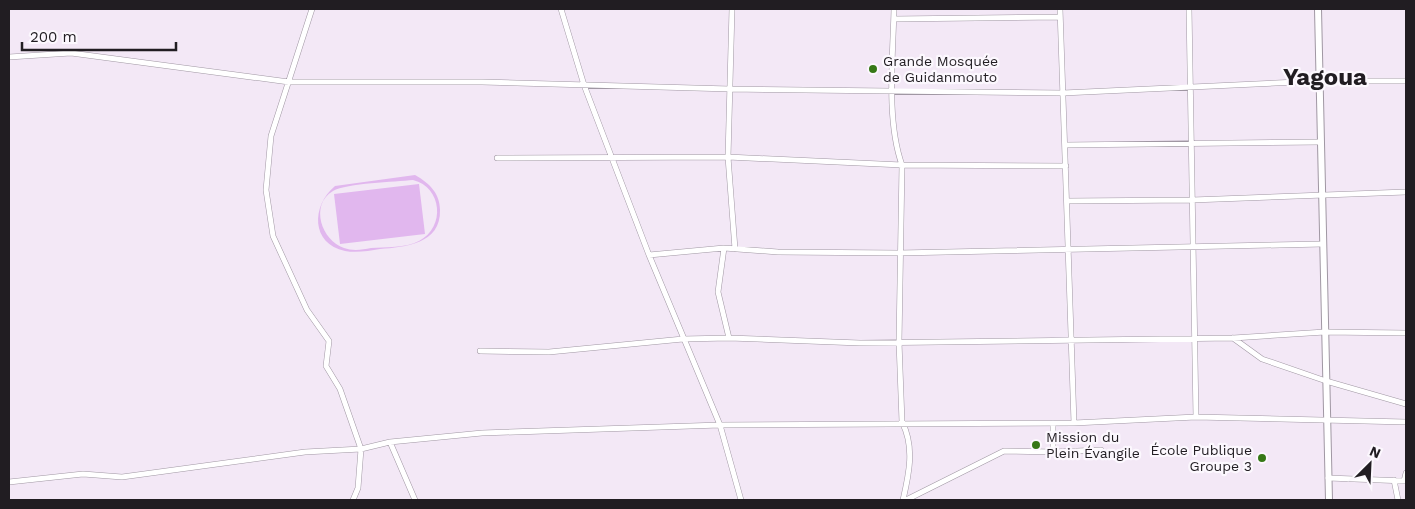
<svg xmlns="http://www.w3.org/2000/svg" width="1415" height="509" font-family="'Work Sans',sans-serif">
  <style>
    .green { fill: #e1b7ee; fill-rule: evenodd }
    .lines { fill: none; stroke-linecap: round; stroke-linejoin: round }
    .minor-casing { stroke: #a097a3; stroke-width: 6 }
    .tertiary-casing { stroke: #a097a3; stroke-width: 8 }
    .minor { stroke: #fff; stroke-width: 5 }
    .tertiary { stroke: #fff; stroke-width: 6 }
    .poi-dot { fill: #367816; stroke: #fcf8fe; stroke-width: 2 }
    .labels { text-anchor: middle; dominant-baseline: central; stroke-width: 4.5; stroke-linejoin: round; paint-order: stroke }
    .poi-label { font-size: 14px; fill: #211d22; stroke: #fcf8fe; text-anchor: start }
    .town-label { font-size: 24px; font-weight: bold; fill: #211d22; stroke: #fcf8fe }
  </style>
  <rect width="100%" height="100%" fill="#f3e8f6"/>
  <!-- green -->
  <path class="green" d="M 415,175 C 429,183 440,193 440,210 C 441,244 405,247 380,249 C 369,251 356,253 345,251 C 311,244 311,206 335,186 ZM 413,180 C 442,187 446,227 419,241 C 406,248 385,247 371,248 C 362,250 352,251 344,248 C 322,241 309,205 333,191 C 347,183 395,182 413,180 Z
    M 419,184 L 425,234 L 340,244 L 334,194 Z"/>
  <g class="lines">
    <!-- minor casing -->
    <g class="minor-casing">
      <path id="minor" d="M 312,9 L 271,136 L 266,190 L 273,236 L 307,310 L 329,341 L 326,366 L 340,389 L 361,449 L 358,488 L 353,500
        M 561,9 L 584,85 L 649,255 L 720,425 L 741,500
        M 732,9 L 728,157 L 735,249
        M 894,9 C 893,57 886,120 902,165 L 899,342 L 902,422 C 915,447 909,474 903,500
        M 1060,9 L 1074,423
        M 1189,9 L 1196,417
        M 894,19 L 1060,17
        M 9,57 L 71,53 L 289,82 L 482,82 L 730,89 L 1063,93 L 1320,81 L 1406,81
        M 1066,145 L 1321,142
        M 497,158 L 728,157 L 902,165 L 1066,166
        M 1067,201 L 1192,200 L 1406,192
        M 724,248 L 718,292 L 729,338
        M 649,255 L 724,248 L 778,252 L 899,253 L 1323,244
        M 1233,338 L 1262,359 L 1326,381 L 1406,404
        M 480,351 L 549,352 L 683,339 L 729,338 L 860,343 L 1233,338 L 1325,332 L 1406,333
        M 390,442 L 415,500
        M 1053,452 L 1053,423
        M 1328,478 L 1406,481
        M 1394,480 L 1398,500
        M 1404,481 L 1406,473
        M 9,482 L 83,474 L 122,477 L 305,452 L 361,449 L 390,442 L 482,433 L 720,425 L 1074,423 L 1196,417 L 1406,422
        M 906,500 L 1004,451 L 1053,452 L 1101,450"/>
    </g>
    <!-- tertiary casing -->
    <g class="tertiary-casing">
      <path id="tertiary" d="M 1318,9 L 1329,500"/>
    </g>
    <!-- minor -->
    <use href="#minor" class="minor"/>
    <!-- tertiary -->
    <use href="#tertiary" class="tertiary"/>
  </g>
  <!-- markers -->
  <g class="poi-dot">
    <circle cx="873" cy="69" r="5"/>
    <circle cx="1036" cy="445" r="5"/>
    <circle cx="1262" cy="458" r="5"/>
  </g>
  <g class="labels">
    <!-- poi labels -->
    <g class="poi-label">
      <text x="883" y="61">Grande Mosquée<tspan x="883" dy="16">de Guidanmouto</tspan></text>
      <text x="1046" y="437">Mission du<tspan x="1046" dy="16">Plein Évangile</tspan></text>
      <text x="1252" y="450" text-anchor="end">École Publique<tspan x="1252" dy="16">Groupe 3</tspan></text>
    </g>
    <!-- town labels -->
    <g class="town-label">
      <text x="1325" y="77">Yagoua</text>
    </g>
  </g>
  <!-- border -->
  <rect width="1415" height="509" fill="none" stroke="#211d22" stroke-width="20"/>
  <!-- north arrow -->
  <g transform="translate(1370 464) rotate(24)" stroke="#fcf8fe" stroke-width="4" paint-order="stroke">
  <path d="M0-4L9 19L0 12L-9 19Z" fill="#211d22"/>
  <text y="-8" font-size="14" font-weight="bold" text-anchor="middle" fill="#211d22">N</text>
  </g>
  <!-- scale -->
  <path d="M22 42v8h154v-8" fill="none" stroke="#211d22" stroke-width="2.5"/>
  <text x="30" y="42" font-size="15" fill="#211d22" stroke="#fcf8fe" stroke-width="4" paint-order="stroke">200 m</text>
</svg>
